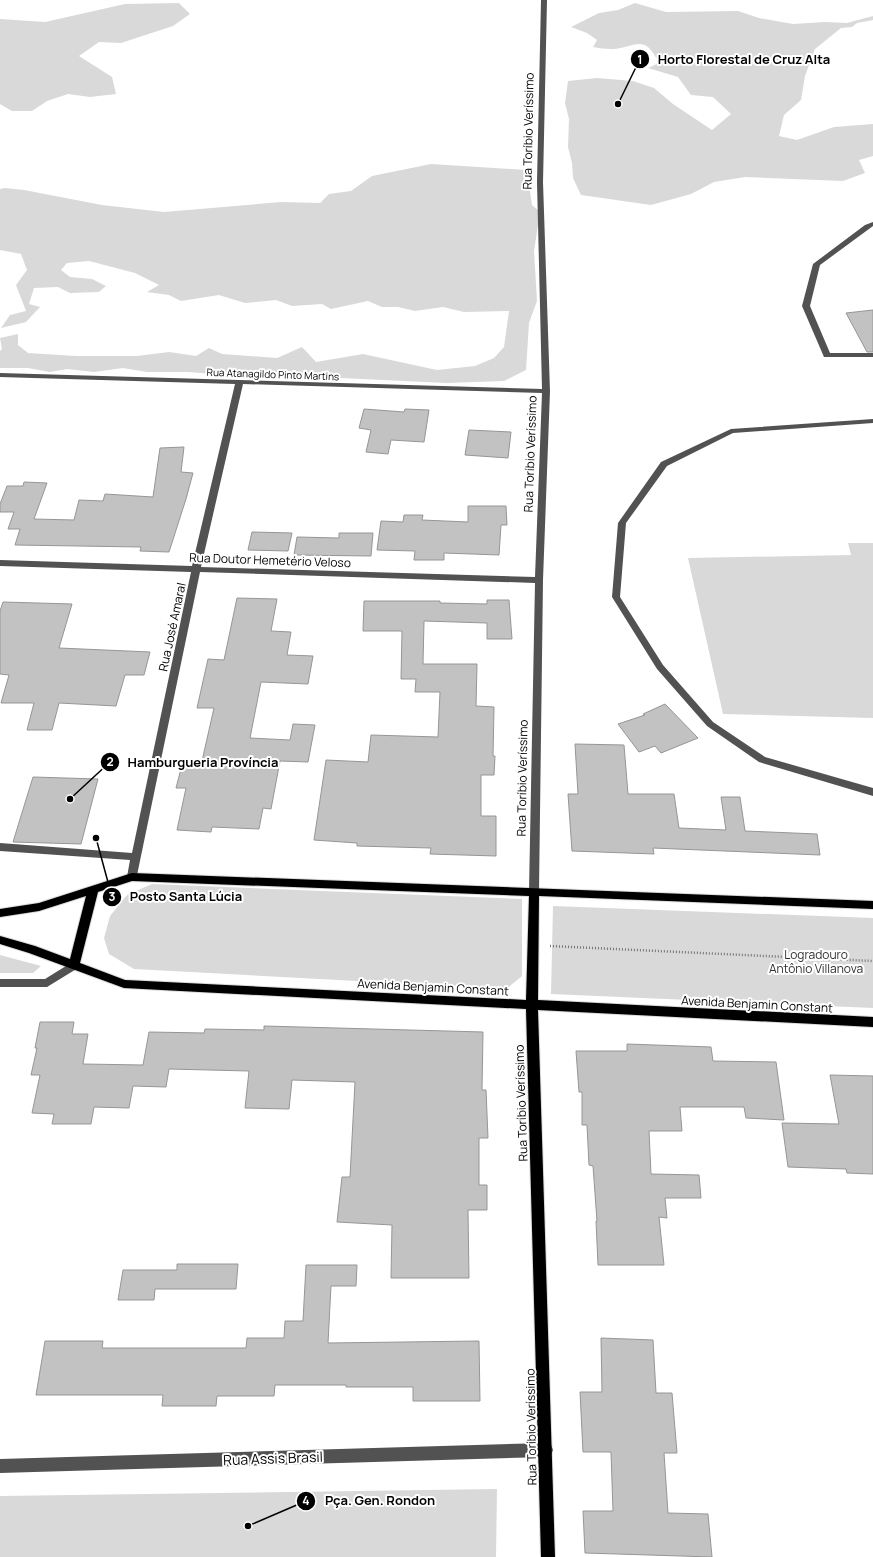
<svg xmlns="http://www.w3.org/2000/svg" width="873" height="1557" font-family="Manrope,sans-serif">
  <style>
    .green { fill: #d9d9d9 }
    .building { fill: #c2c2c2; stroke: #969696 }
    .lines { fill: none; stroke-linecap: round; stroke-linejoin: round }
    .major-casing { stroke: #dbdbdb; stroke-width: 2 }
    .path { stroke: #747474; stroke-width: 2.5; stroke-dasharray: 1 2; stroke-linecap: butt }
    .minor { fill: #525252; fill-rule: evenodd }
    .major { fill: #000; fill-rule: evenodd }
    .labels { text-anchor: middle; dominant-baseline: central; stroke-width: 4; stroke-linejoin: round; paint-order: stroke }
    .far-street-label { font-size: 10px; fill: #000; stroke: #fff }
    .street-label { font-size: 12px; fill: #000; stroke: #fff }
    .park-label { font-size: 12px; fill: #303030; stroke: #fff }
    .near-street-label { font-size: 14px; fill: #000; stroke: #fff }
    .leader { fill: none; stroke: #000; stroke-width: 1.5 }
    .callout-dot { fill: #000; stroke: #fff; stroke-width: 1.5 }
    .mark-label { font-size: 12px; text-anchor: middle; font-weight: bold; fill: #fff }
    .callout-label { font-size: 13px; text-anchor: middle; font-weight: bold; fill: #000; stroke: #fff; stroke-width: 4; stroke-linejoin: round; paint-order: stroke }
  </style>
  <rect width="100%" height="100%" fill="#fff"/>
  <!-- green -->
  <path class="green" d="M 179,3 L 190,14 L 173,26 L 121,43 L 99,42 L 79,56 L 112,77 L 116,94 L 90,97 L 68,94 L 47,101 L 32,111 L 12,111 L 0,104 L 0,19 L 45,22 L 125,4 Z
    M 635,3 L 666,12 L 738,11 L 759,18 L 793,24 L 825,22 L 847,23 L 873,16 L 873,20 L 857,23 L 852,27 L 841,28 L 815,49 L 805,76 L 801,100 L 784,115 L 779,136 L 797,140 L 834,127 L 873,124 L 873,156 L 859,160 L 865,173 L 843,181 L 745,177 L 714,182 L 691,194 L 651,205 L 581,195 L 573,178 L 572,163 L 568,147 L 569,119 L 565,103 L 568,81 L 597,78 L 633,81 L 654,88 L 673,104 L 712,130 L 731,114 L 713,97 L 691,95 L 678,77 L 648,68 L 659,63 C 644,32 635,48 612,49 C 605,49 599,48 593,47 L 597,40 L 587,33 L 571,27 L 599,13 L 618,10 Z
    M 431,164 L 527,170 L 532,205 L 540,212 L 534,251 L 537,301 L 529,323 L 526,370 L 504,381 L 446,383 L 257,374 L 226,375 L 188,372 L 147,372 L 123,368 L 94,372 L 67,369 L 50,372 L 28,368 L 0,368 L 0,351 L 2,349 L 0,338 L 18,334 L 18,345 L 28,353 L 76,356 L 137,356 L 169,352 L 196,356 L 209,348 L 222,354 L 277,358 L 302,347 L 316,362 L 363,354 L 437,370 L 475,366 L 494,358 L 504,347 L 509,311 L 464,312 L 443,307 L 415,311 L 398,307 L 382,307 L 368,301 L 331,309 L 322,304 L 292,306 L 276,300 L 245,303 L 219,295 L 181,301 L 169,295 L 147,292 L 159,285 L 135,273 L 89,261 L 67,263 L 61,270 L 70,277 L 92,279 L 106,286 L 99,292 L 70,293 L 58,287 L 34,288 L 29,304 L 40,307 L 26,322 L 1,328 L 10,315 L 26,311 L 16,285 L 27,270 L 21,254 L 0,250 L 0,189 L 5,188 L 24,190 L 102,205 L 164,212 L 281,202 L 320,203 L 329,194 L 351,191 L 372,176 Z
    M 848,543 L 873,543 L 873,718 L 723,714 L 688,558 L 851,555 Z
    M 152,884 L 522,899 L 522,976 L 506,989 L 134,969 L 109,954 L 104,938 L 110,916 L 127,895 Z
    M 553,906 L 873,918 L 873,1008 L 551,994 Z
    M 0,955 L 41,966 L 33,973 L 0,973 Z
    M 497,1489 L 496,1557 L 0,1557 L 0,1496 Z"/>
  <!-- building -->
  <path class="building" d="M 873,310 L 873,352 L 867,352 L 846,313 Z
    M 364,409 L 404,412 L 405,409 L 429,410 L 424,442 L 391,440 L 388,454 L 366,452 L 371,430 L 359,428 Z
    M 469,430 L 511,432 L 508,458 L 465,455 Z
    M 184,447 L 181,472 L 193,473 L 186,499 L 169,552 L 140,551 L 141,547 L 15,545 L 20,529 L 8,529 L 14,512 L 0,512 L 0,504 L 7,486 L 23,486 L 24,482 L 47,483 L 34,519 L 74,520 L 79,500 L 103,501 L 105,494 L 153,497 L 160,448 Z
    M 468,506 L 506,506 L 507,525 L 501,525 L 499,555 L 444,553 L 444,560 L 414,560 L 415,551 L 377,550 L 381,521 L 403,522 L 404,515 L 423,515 L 422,520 L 468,522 Z
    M 252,532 L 292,533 L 288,551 L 248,550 Z
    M 339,533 L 373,533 L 371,556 L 294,555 L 297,537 L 339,538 Z
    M 237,598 L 277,599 L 271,631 L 291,632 L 287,655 L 313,656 L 308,684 L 261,682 L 250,738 L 290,740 L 293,724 L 315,725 L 308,762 L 280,761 L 271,809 L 263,808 L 259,829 L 212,827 L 211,832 L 177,830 L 186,788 L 176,788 L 183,761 L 202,761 L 214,708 L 197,708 L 208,659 L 224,660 Z
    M 487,600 L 509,600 L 512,639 L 487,639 L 487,623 L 424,621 L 423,664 L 477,664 L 476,706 L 494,707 L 493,756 L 495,756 L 494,775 L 481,775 L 481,816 L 496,816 L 496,856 L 430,854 L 431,848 L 357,846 L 357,843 L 314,840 L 326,760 L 368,762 L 371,735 L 438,737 L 440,692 L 415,692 L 416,679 L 401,679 L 402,631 L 363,631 L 364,601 L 440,601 L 440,603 L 487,604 Z
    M 3,602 L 72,604 L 59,648 L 150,652 L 144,675 L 125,675 L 116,706 L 59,703 L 52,730 L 27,730 L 34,703 L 1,703 L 9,675 L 0,674 L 0,611 Z
    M 665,704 L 698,738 L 661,753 L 655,746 L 639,752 L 618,724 L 645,715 L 643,714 Z
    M 575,744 L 624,745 L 628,794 L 674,794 L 679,828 L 726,830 L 721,797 L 740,797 L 745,831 L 817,834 L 820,855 L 653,848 L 654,854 L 572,851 L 568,794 L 578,794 Z
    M 33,777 L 98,779 L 81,844 L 13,842 Z
    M 40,1022 L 74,1022 L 72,1034 L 88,1034 L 83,1064 L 143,1065 L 149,1032 L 204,1033 L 205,1029 L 264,1030 L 264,1026 L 483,1032 L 482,1090 L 486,1090 L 488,1138 L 479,1138 L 479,1185 L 487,1185 L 487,1210 L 468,1210 L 469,1278 L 391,1278 L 392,1225 L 337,1222 L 342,1177 L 350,1177 L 355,1082 L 292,1080 L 289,1109 L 245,1108 L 249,1071 L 169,1069 L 166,1087 L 133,1086 L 129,1108 L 94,1107 L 91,1124 L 52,1124 L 54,1114 L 32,1113 L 40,1075 L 31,1075 L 37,1048 L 35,1048 Z
    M 627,1044 L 711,1047 L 713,1061 L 776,1062 L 784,1120 L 746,1118 L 744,1107 L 680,1107 L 682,1131 L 649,1131 L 651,1174 L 699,1175 L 701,1198 L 665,1198 L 667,1218 L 659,1217 L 664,1265 L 598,1265 L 596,1221 L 597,1221 L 593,1166 L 589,1165 L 587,1125 L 582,1125 L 582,1092 L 579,1092 L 576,1051 L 627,1051 Z
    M 830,1075 L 873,1076 L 873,1174 L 847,1173 L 846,1169 L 788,1167 L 782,1123 L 839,1124 Z
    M 177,1264 L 238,1264 L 236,1289 L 155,1289 L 154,1300 L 118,1300 L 123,1270 L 177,1270 Z
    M 306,1265 L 357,1265 L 356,1286 L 331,1286 L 328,1343 L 479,1341 L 480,1401 L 413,1401 L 413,1387 L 346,1387 L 346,1385 L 275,1385 L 274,1396 L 217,1396 L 216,1406 L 162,1406 L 163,1395 L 36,1395 L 45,1341 L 103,1341 L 102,1348 L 246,1348 L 247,1338 L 284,1338 L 285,1321 L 303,1321 Z
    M 601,1338 L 653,1340 L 656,1393 L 672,1393 L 677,1453 L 664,1453 L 668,1513 L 708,1514 L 712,1557 L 585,1553 L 583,1511 L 613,1511 L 611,1452 L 583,1452 L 580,1392 L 602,1392 Z"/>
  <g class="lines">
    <!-- major casing -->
    <g class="major-casing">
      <path id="major" d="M 132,873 L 873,901 L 873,909 L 539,896 L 538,1000 L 873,1017 L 873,1027 L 538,1010 L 555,1557 L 541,1557 L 526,1009 L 124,988 L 29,953 L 0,944 L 0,936 L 35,946 L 70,959 L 86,896 L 39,911 L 0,917 L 0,909 L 39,903 ZM 132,881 L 529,896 L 526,1000 L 125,980 L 80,963 L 98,892 Z"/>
    </g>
    <!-- path -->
    <path class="path" d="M 550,946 L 873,961"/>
    <!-- minor -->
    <path class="minor" d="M 541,0 L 547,0 L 543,182 L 550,391 L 543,580 L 539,891 L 538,894 L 530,894 L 529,891 L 535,583 L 200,572 L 136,880 L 128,880 L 127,877 L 130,860 L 0,851 L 0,843 L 132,853 L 191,572 L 0,566 L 0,560 L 192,566 L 235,384 L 0,377 L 0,373 L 542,389 L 537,182 ZM 243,384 L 542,393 L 535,577 L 201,567 Z
      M 873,222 L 873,226 L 820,265 L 810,306 L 830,353 L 873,353 L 873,357 L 824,357 L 802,306 L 813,264 L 865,225 Z
      M 873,419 L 873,423 L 733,433 L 667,466 L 626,523 L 620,597 L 663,665 L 713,722 L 765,757 L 873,788 L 873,796 L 759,762 L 707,726 L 657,669 L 612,597 L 618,523 L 661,462 L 731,429 Z
      M 74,961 L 78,962 L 80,965 L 78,968 L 47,987 L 0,987 L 0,979 L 45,979 Z
      M 546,1443 L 551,1445 L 553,1450 L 551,1455 L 546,1457 L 0,1473 L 0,1459 Z"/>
    <!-- major -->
    <use href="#major" class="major"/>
  </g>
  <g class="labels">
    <!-- far-street labels -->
    <g class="far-street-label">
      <text transform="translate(273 374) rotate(2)">Rua Atanagildo Pinto Martins</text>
    </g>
    <!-- street labels -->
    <g class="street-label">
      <text transform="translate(528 131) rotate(-89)">Rua Toríbio Veríssimo</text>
      <text transform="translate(530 454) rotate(-88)">Rua Toríbio Veríssimo</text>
      <text transform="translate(270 560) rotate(2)">Rua Doutor Hemetério Veloso</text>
      <text transform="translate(172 627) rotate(-78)">Rua José Amaral</text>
      <text transform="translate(522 778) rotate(-89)">Rua Toríbio Veríssimo</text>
      <text transform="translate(433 987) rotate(3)">Avenida Benjamin Constant</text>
      <text transform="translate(757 1004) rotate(3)">Avenida Benjamin Constant</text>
      <text transform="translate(521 1103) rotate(-92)">Rua Toríbio Veríssimo</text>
      <text transform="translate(531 1427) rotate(-91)">Rua Toríbio Veríssimo</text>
    </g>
    <!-- park labels -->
    <g class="park-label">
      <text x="816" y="954">Logradouro<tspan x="816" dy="14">Antônio Villanova</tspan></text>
    </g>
    <!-- near-street labels -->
    <g class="near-street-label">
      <text transform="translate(273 1458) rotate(-2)">Rua Assis Brasil</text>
    </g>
  </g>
  <!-- callouts -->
  <path class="leader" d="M618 104L640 59M70 799L110 762M96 838L112 897M248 1526L306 1501"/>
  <g class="callout-dot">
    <circle cx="618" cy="104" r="4"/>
    <circle cx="70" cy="799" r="4"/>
    <circle cx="96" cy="838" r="4"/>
    <circle cx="248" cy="1526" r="4"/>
    <circle cx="640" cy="59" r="10"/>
    <circle cx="110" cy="762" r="10"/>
    <circle cx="112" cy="897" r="10"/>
    <circle cx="306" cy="1501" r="10"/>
  </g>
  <g class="mark-label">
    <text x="640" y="64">1</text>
    <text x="110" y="766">2</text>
    <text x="112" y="901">3</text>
    <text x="306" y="1505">4</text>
  </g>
  <g class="callout-label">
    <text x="744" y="64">Horto Florestal de Cruz Alta</text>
    <text x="203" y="767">Hamburgueria Província</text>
    <text x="186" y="901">Posto Santa Lúcia</text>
    <text x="380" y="1505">Pça. Gen. Rondon</text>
  </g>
</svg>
